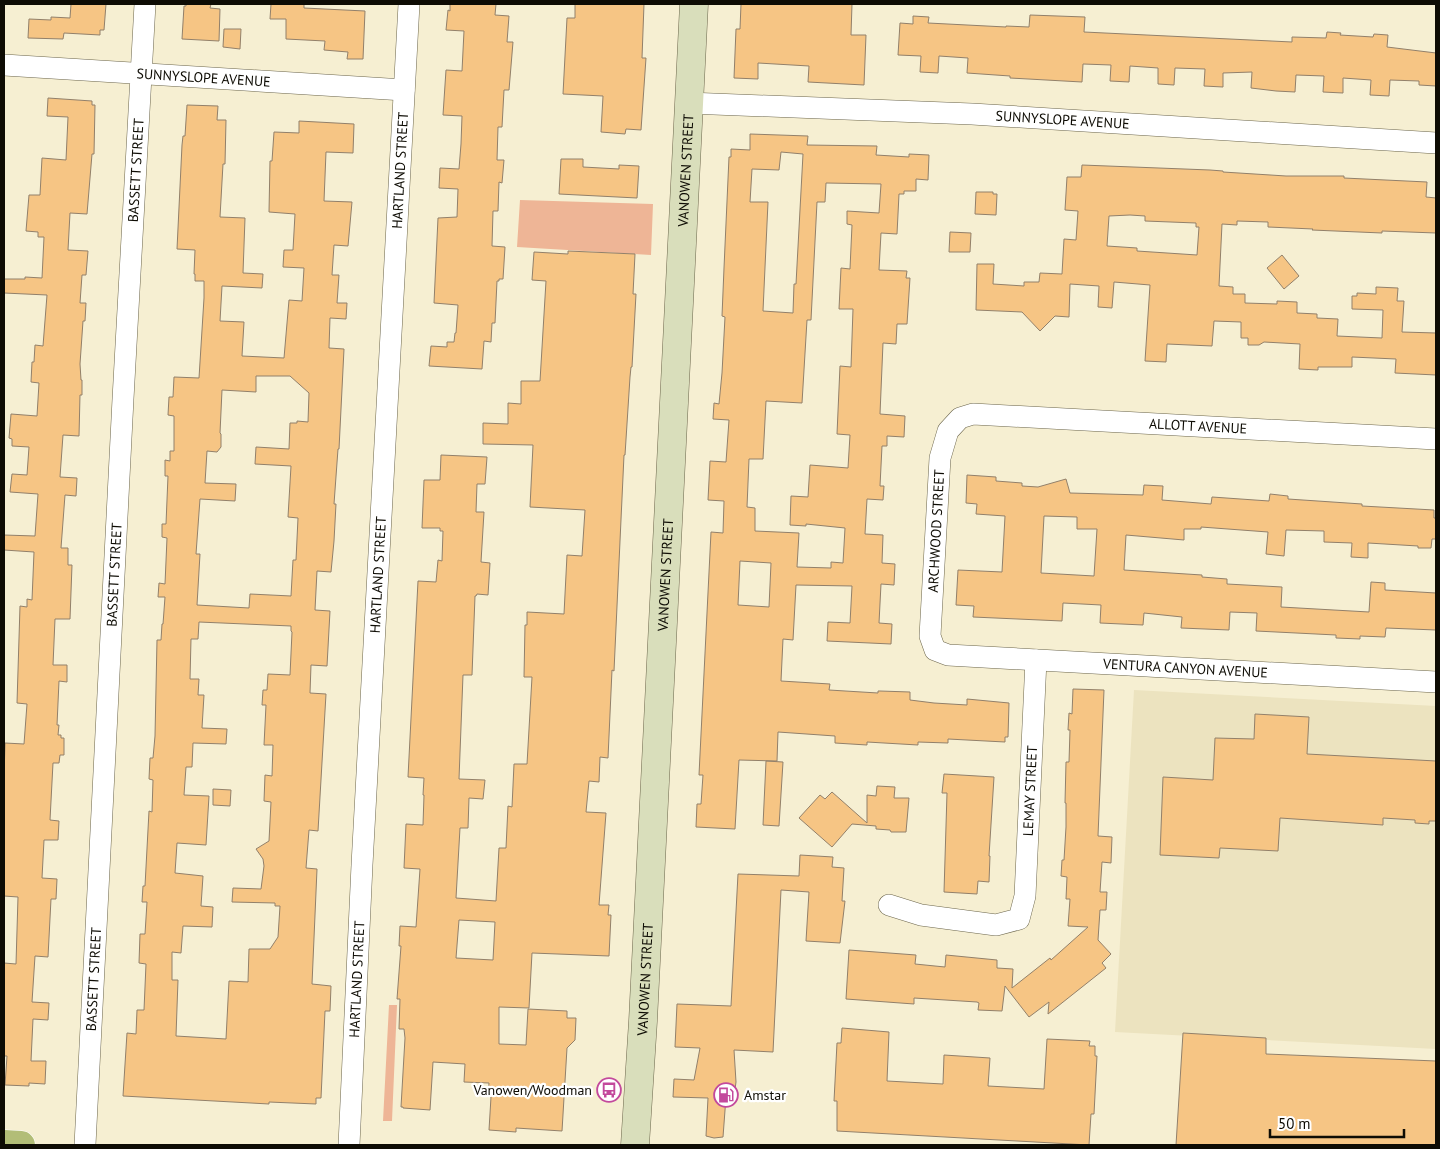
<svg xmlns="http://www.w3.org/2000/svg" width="1440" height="1149" font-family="'PT Sans',sans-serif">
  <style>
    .built { fill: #ece3bf }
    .green { fill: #eeb596 }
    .building { fill: #f6c584; stroke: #92806a; fill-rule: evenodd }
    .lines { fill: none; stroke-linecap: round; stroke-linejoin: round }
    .minor-casing { stroke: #6c664c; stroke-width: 22 }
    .secondary-casing { stroke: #6c664c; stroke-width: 29 }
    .primary-casing { stroke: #fff; stroke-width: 29 }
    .minor { stroke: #fff; stroke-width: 21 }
    .secondary { stroke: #d9debb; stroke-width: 28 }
    .primary { stroke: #b2bd77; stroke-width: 28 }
    .labels { text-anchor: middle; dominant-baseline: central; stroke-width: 4.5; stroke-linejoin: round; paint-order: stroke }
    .street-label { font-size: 14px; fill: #0e0c04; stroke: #fff }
    .poi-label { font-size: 14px; fill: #0e0c04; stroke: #fff; text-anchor: end }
  </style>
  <rect width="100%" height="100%" fill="#f6efd2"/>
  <!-- built -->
  <path class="built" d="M 1134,690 L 1436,706 L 1436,1049 L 1115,1032 Z"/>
  <!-- green -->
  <path class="green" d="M 520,200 L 653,204 L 651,255 L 517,247 Z
    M 389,1005 L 397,1005 L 392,1121 L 383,1121 Z"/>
  <!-- building -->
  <path class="building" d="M 71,4 L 106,4 L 104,30 L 100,30 L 100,35 L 64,33 L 63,39 L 28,38 L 29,19 L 51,20 L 51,17 L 70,18 Z
    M 186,4 L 211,4 L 210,8 L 220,9 L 219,41 L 182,39 L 184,6 L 186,6 Z
    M 271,4 L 304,4 L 304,8 L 365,11 L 363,59 L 347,59 L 348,52 L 324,50 L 325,41 L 286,39 L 286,19 L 270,19 Z
    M 450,4 L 496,4 L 495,15 L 509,16 L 507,42 L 513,42 L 509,90 L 504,90 L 502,127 L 498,127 L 497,160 L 504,160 L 502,183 L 499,182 L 498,211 L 493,211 L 492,246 L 505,247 L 503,279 L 499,279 L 499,281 L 497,281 L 495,323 L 492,323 L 491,342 L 484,341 L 482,369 L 429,366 L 431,346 L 447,347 L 447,342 L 454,342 L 455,333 L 456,333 L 458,305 L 434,303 L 438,218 L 457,217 L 458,189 L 439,188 L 440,168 L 459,169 L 461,144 L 462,116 L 443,115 L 446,70 L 462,71 L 464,31 L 446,30 L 448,10 L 450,11 Z
    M 575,4 L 644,4 L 642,58 L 646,58 L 641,130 L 626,129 L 625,134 L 601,132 L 603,96 L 563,94 L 567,18 L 575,18 Z
    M 741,4 L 852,4 L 851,35 L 866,35 L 864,85 L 808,82 L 809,66 L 758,63 L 758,79 L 734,78 L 736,29 L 740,29 Z
    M 1030,15 L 1085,17 L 1084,32 L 1292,42 L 1292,37 L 1326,38 L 1327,32 L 1341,33 L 1340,35 L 1373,37 L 1374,34 L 1388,35 L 1387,47 L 1436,53 L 1436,86 L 1419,85 L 1419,81 L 1390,80 L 1389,96 L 1370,95 L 1371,80 L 1343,78 L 1343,93 L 1323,92 L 1324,76 L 1296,75 L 1295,92 L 1276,91 L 1251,88 L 1252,72 L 1223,73 L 1223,87 L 1204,86 L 1205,69 L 1175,68 L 1174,85 L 1158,84 L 1158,68 L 1130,66 L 1129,82 L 1110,81 L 1111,65 L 1083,64 L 1082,82 L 1010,78 L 1010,76 L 967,73 L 968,58 L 939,56 L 938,73 L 920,72 L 921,56 L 898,55 L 900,23 L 913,24 L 913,16 L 929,17 L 928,23 L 1006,27 L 1006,26 L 1029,27 Z
    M 224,29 L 241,29 L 240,49 L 223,47 Z
    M 48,98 L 92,101 L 92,105 L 95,105 L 94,154 L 92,154 L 87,214 L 70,213 L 68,250 L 88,251 L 86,275 L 82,275 L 80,303 L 86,303 L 85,321 L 83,321 L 80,364 L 81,380 L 82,380 L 82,395 L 80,395 L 79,436 L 63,435 L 60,477 L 77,478 L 76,496 L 65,495 L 61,548 L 68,548 L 68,565 L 72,565 L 70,619 L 55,619 L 53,665 L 67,665 L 67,682 L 59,681 L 57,725 L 59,725 L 58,735 L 61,735 L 61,738 L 64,738 L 64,755 L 60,755 L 59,763 L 53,763 L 50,820 L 59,821 L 58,840 L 44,840 L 42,878 L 57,879 L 56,899 L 51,899 L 48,957 L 35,956 L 32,1002 L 49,1003 L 48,1020 L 33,1019 L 31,1061 L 46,1061 L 45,1084 L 29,1083 L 29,1086 L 5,1085 L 7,1056 L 4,1056 L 4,963 L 16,964 L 18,897 L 4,896 L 4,778 L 5,743 L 24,744 L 27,704 L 17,703 L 20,606 L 27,607 L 27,599 L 32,600 L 34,552 L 4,550 L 4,535 L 35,536 L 38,494 L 10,492 L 12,474 L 27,475 L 29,447 L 12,446 L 12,439 L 9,438 L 11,414 L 37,416 L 39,383 L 31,382 L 32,362 L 34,362 L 35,345 L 43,346 L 47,295 L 4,293 L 4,279 L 25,279 L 25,277 L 42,278 L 44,237 L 38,237 L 38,232 L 26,231 L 29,195 L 40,195 L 42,158 L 66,160 L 68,117 L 47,116 Z
    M 187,105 L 218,106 L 217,120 L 226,120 L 225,164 L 223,164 L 220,217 L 245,218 L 243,273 L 263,274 L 262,288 L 222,286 L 220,321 L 244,322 L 242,356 L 284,358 L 289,300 L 302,301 L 304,268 L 283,267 L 284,250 L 293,250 L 295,214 L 269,212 L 270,161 L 272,161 L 274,132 L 299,133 L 299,121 L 354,124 L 353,153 L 326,152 L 324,201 L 352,202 L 348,246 L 334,245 L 332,275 L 339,275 L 337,303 L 347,303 L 346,319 L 330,318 L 329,348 L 344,349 L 339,449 L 338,449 L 334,504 L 336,504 L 334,541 L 331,572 L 317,571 L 315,610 L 330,611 L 327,666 L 311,665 L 310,693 L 326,694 L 318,831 L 309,830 L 306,868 L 317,869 L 312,984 L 331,986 L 330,1011 L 325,1011 L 321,1098 L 316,1098 L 316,1104 L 269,1102 L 269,1104 L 123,1096 L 127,1033 L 136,1034 L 137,1010 L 144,1010 L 146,964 L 139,963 L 140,934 L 145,934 L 147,902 L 142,902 L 143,886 L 145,886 L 149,811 L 152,812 L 153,780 L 149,779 L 150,758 L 153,758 L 155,736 L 157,640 L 161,640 L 162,624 L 163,624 L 165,597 L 158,597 L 159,583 L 165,584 L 167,538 L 162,537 L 162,524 L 166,524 L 168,476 L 165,476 L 165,460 L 170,461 L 170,451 L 174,451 L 174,416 L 168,415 L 169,397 L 173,397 L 174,377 L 199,378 L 204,298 L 204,281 L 195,281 L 195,274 L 194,274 L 195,250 L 177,249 L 182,145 L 183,136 L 185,136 ZM 256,376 L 290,376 L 309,393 L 308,422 L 297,421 L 297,423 L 290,423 L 289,449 L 256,447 L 255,464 L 291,466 L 288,517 L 298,518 L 296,560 L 293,560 L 291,596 L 250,594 L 249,608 L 197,605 L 200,554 L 196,554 L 200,499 L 235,501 L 236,484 L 205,483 L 207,451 L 217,452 L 221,447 L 221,434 L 220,433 L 222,390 L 256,392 ZM 199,622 L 291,626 L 291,631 L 292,632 L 290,675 L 268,674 L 267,690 L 263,690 L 262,705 L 266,705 L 264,745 L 273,745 L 272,776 L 265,775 L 264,801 L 271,802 L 269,841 L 256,849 L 263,859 L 264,866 L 261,889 L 233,888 L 232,902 L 275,903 L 275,906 L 280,906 L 278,937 L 270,949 L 249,949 L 248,982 L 229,981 L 226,1039 L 176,1036 L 178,980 L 172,980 L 172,952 L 181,953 L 183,926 L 212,927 L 213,907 L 201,906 L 203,876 L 175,873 L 177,843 L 206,845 L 209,796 L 184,795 L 186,767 L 192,767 L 193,743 L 226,744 L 227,729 L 202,728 L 204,695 L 198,695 L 199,679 L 190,679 L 191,639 L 198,639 Z
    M 750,134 L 808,136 L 807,145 L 877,146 L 876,155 L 909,157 L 909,154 L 929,155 L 928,180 L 916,179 L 916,191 L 904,191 L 904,194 L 899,194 L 897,234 L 881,233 L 879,270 L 907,271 L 906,278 L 910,278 L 907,324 L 897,324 L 896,344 L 883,343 L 880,414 L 905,416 L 904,437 L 887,436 L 887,446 L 882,446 L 880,486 L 884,486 L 883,500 L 867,499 L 865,534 L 883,535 L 882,563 L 895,564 L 894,585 L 881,584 L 879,623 L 892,624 L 891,644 L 827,641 L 828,622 L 850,623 L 852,586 L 796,585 L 793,640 L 783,639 L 781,681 L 830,684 L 829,690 L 878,693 L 878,691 L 880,691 L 910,692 L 910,700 L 934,703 L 967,705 L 967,699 L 1009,703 L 1008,737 L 1005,737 L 1005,742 L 948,739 L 948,743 L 918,742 L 918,745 L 867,742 L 867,745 L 835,743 L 835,736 L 778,732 L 777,761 L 739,760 L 735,829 L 696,827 L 697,804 L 701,804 L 703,775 L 699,775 L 711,532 L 723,533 L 724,501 L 708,500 L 710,461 L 726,462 L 729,420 L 713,419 L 714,403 L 719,404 L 722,373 L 725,317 L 722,316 L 724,268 L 729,157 L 731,157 L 731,149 L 750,150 ZM 781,152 L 803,154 L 796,284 L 794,284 L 793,313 L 763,311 L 768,202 L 750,202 L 752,169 L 779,170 ZM 826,183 L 881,184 L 879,213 L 847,211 L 847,224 L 852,225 L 850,269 L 841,268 L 839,309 L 853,309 L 851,367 L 840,366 L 837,434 L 850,435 L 848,468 L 810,465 L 808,497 L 791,496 L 790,525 L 806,526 L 806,524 L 845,528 L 843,563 L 831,562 L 831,568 L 797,567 L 799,533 L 755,531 L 755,508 L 747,507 L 749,459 L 763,459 L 766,401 L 802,403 L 807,320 L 811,320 L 817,202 L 825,202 ZM 740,561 L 771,563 L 769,607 L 738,605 Z
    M 561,159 L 583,159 L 583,167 L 619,169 L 619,165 L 639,166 L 637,198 L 559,194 Z
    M 1082,165 L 1210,170 L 1223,171 L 1223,172 L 1286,176 L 1344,176 L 1344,178 L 1427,182 L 1426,197 L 1436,198 L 1436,233 L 1382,231 L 1382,233 L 1312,230 L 1313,229 L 1268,227 L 1268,222 L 1237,221 L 1237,225 L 1222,224 L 1219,286 L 1233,287 L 1233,294 L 1245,294 L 1245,303 L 1277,304 L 1277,301 L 1297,302 L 1297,313 L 1317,314 L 1317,318 L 1338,319 L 1337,336 L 1382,338 L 1383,310 L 1352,309 L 1352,296 L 1357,296 L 1357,293 L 1376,294 L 1376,287 L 1398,288 L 1397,301 L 1404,301 L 1402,332 L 1436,333 L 1436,375 L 1395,373 L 1396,359 L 1352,357 L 1352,367 L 1318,367 L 1318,370 L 1299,369 L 1300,344 L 1264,342 L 1259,345 L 1248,345 L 1248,338 L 1241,338 L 1241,322 L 1214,321 L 1212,346 L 1167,344 L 1166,362 L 1145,361 L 1150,285 L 1114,282 L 1112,308 L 1098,307 L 1099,286 L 1070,284 L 1069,317 L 1055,316 L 1040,331 L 1022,312 L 976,310 L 977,264 L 994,264 L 993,284 L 1024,286 L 1024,282 L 1039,282 L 1040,273 L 1062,274 L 1064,239 L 1076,240 L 1078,211 L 1065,210 L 1067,177 L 1081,177 ZM 1130,215 L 1145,216 L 1145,221 L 1196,223 L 1196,227 L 1199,227 L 1197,255 L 1137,251 L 1137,248 L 1107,246 L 1109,216 Z
    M 976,192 L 993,192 L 993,194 L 997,194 L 996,215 L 975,214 Z
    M 950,232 L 971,233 L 970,252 L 949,252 Z
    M 568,251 L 635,254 L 633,294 L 636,294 L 632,367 L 631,367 L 630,377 L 625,455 L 624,455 L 614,671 L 612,670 L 608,758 L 600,757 L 599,782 L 589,781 L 586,812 L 606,813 L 599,905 L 609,905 L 608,915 L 611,915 L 609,956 L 532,953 L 529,1008 L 499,1007 L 499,1044 L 526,1045 L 528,1009 L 567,1011 L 567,1018 L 576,1018 L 575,1040 L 567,1048 L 562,1131 L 516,1128 L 516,1132 L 489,1130 L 491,1097 L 488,1096 L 489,1083 L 464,1082 L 465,1064 L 433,1062 L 430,1110 L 403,1108 L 403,1107 L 401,1107 L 405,1038 L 404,1029 L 399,1029 L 400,999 L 397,999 L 401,946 L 399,946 L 400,926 L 416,927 L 420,869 L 404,868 L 406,824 L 423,825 L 424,795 L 423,795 L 424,778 L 408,777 L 418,581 L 436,582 L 438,560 L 442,561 L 443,531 L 440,531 L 440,528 L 422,528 L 424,480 L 440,480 L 441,455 L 487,457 L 485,484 L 477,484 L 476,512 L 484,512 L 481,562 L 490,563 L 488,595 L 477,594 L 476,596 L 475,596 L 472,675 L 463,675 L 459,779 L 485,780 L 483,799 L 469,798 L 468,828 L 460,828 L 456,898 L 496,901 L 499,848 L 506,848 L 508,806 L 512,807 L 514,764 L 527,764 L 532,677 L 524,677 L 525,625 L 527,625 L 527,612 L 564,614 L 567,555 L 582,556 L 585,510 L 530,507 L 533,445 L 483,444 L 483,423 L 508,424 L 508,403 L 521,404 L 521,381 L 540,381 L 546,281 L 532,280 L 534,252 L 568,254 ZM 459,920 L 495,922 L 493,960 L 456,958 Z
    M 1282,255 L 1299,276 L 1284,289 L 1267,268 Z
    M 967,475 L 996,477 L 996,481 L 1022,483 L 1022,486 L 1038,487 L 1066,479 L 1070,493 L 1143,495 L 1144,485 L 1163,486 L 1162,500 L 1211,504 L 1212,497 L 1269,501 L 1270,494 L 1288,496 L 1288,499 L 1362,504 L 1362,506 L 1434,510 L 1434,518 L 1436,518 L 1436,539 L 1432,539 L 1431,548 L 1418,548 L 1418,546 L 1368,543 L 1368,558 L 1351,557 L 1352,543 L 1324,542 L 1324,531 L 1286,530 L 1284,556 L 1266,554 L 1268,532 L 1201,527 L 1201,529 L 1184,529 L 1184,540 L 1126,535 L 1124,570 L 1202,575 L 1202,577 L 1227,579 L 1227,584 L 1282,587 L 1281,607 L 1369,612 L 1371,582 L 1385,583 L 1385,590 L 1436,593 L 1436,630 L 1386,628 L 1385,637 L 1360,636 L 1360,639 L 1336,638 L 1336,635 L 1256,631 L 1257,613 L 1230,612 L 1229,630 L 1181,628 L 1182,617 L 1144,613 L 1143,625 L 1100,623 L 1101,605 L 1063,603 L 1062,621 L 973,617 L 974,606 L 956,605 L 958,570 L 1002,572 L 1005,516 L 976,514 L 977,504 L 966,503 ZM 1044,516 L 1077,517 L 1077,529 L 1097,529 L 1094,576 L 1041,573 Z
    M 1073,689 L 1104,690 L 1098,836 L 1112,837 L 1111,863 L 1102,862 L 1100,892 L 1107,892 L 1106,910 L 1100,910 L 1098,940 L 1111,954 L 1102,963 L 1106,968 L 1048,1014 L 1049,1002 L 1029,1017 L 1005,986 L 1002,1011 L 978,1010 L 979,1003 L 977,1002 L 914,998 L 914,1004 L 846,999 L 849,950 L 916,955 L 915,964 L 945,967 L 946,955 L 997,960 L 997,968 L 1013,969 L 1012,988 L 1050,958 L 1051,960 L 1088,927 L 1068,926 L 1070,899 L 1066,899 L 1067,877 L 1061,876 L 1062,860 L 1064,860 L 1066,827 L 1066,803 L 1065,803 L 1066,762 L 1069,762 L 1070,730 L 1068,730 L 1069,713 L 1072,714 Z
    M 1255,714 L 1309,717 L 1307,754 L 1436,761 L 1436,821 L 1429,821 L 1429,824 L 1415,823 L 1415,820 L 1383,818 L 1383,825 L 1280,818 L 1278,851 L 1220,848 L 1219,858 L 1160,855 L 1163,777 L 1213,780 L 1215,738 L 1254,739 Z
    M 766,761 L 783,762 L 779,826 L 763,825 Z
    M 944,774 L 994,777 L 989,856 L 990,856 L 989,882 L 978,881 L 977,894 L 944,892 L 947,793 L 942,793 Z
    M 877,786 L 895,787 L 894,798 L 909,798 L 906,832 L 891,832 L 890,830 L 876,829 L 876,826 L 852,824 L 832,847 L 799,818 L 820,795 L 825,799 L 832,792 L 867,823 L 867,795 L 876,796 Z
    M 213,789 L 231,790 L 230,806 L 213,805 Z
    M 800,855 L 833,857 L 832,867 L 844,868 L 842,901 L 845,901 L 840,943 L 806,941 L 809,892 L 781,890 L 773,1052 L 734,1050 L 736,1082 L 734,1097 L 726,1097 L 723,1137 L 714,1138 L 706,1136 L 708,1098 L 673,1097 L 674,1079 L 694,1080 L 700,1048 L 675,1047 L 677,1004 L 731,1006 L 738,874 L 799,876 Z
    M 842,1028 L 889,1032 L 887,1081 L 943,1084 L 944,1055 L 990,1058 L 988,1086 L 1044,1089 L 1047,1039 L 1090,1041 L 1089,1046 L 1095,1046 L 1095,1056 L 1097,1056 L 1094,1114 L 1091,1114 L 1089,1145 L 837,1131 L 837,1101 L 834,1101 L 837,1043 L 841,1043 Z
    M 1183,1033 L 1266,1038 L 1266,1054 L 1436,1061 L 1436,1145 L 1176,1145 Z"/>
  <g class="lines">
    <!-- minor casing -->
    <g class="minor-casing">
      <g id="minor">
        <path id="s1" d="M 4,65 L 404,90"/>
        <path id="s2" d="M 688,103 L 972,114 L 1436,143"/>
        <path id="s3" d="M 1436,439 L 973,414 L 960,418 L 948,431 L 940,458 L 930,636 L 935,650 L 948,655 L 1436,682"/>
        <path id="s4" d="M 889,905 L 921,915 L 996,925 L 1019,919 L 1025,896 L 1036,660"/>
        <path id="s5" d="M 85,1145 L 123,399 L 145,4"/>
        <path id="s6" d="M 349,1145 L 362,865 L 409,4"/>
      </g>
    </g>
    <!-- secondary casing -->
    <g class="secondary-casing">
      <g id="secondary">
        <path id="s7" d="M 635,1145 L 643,1021 L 694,4"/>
      </g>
    </g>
    <!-- primary casing -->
    <g class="primary-casing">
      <path id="primary" d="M 4,1144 L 21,1145"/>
    </g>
    <!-- minor -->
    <use href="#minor" class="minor"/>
    <!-- secondary -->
    <use href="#secondary" class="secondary"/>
    <!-- primary -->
    <use href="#primary" class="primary"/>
  </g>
  <!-- icons -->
  <defs>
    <g id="bus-ring" transform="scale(1.25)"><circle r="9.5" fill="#fff" stroke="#c3499c" stroke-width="1.5"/><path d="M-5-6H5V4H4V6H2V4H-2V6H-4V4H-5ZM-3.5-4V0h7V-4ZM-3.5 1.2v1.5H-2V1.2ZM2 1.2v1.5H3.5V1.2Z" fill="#c3499c"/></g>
    <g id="fuel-ring" transform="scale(1.25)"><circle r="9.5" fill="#fff" stroke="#c3499c" stroke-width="1.5"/><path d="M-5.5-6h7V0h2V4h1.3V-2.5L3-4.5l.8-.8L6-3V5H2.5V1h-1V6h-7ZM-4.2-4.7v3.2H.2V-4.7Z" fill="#c3499c"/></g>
  </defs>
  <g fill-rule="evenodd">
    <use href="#bus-ring" x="609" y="1090"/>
    <use href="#fuel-ring" x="726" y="1095"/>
  </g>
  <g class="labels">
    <!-- street labels -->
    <g class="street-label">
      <text stroke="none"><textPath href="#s1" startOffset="200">SUNNYSLOPE AVENUE</textPath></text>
      <text stroke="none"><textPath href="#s2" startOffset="375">SUNNYSLOPE AVENUE</textPath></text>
      <text stroke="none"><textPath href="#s5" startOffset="976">BASSETT STREET</textPath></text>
      <text stroke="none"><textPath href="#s6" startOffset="976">HARTLAND STREET</textPath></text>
      <text stroke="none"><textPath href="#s7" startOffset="976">VANOWEN STREET</textPath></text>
      <text transform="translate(1198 426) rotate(3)">ALLOTT AVENUE</text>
      <text transform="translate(936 531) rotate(-87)">ARCHWOOD STREET</text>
      <text stroke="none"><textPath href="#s5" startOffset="571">BASSETT STREET</textPath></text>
      <text stroke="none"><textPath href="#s6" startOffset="571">HARTLAND STREET</textPath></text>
      <text stroke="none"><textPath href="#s7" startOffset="571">VANOWEN STREET</textPath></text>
      <text stroke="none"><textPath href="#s3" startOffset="968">VENTURA CANYON AVENUE</textPath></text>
      <text stroke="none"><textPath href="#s4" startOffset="262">LEMAY STREET</textPath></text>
      <text stroke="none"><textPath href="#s5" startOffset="166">BASSETT STREET</textPath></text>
      <text stroke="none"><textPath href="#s6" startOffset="166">HARTLAND STREET</textPath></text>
      <text stroke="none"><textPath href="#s7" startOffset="166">VANOWEN STREET</textPath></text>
    </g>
    <!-- poi labels -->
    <g class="poi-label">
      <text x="592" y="1090">Vanowen/Woodman</text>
      <text x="744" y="1095" text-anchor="start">Amstar</text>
    </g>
  </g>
  <!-- border -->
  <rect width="1440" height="1149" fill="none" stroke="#0e0c04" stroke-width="10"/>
  <!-- scale -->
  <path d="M1270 1129v8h134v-8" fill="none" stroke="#0e0c04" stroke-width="2.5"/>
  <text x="1278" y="1129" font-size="15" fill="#0e0c04" stroke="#ffffff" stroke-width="4" paint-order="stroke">50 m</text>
</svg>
